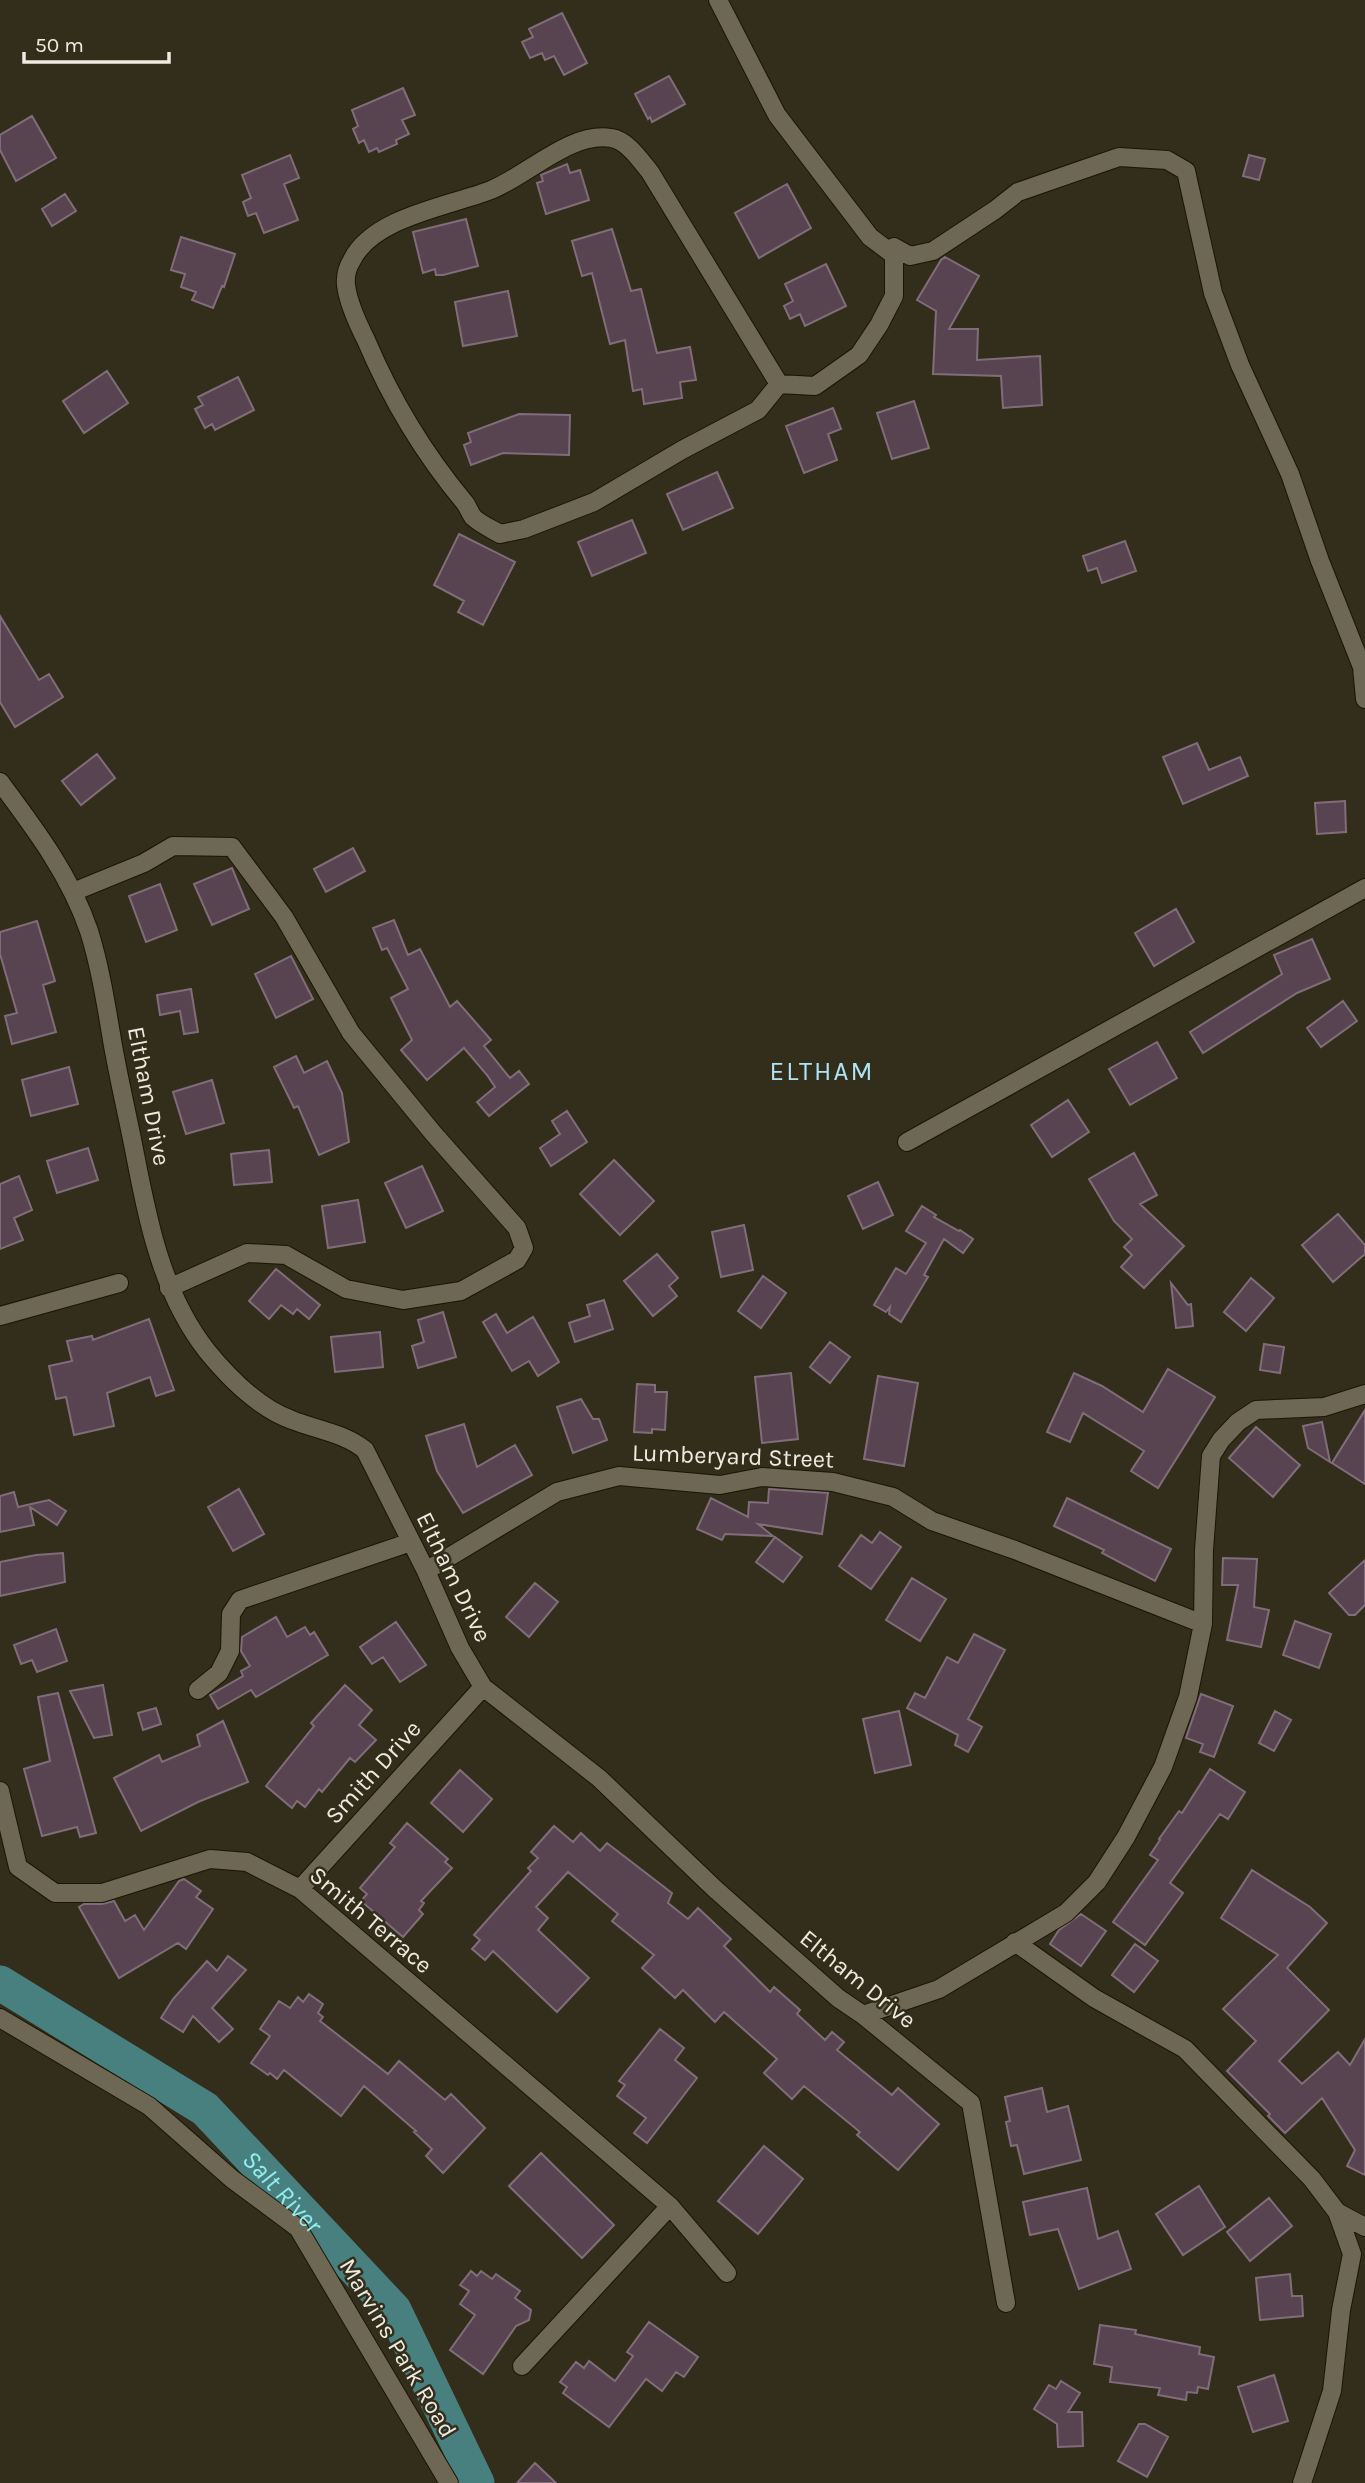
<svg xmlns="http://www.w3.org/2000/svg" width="1365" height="2483" font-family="Karla,sans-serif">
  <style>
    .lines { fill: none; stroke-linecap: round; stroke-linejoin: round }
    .river { stroke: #488080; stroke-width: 35 }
    .building { fill: #574450; stroke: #816d7a; stroke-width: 2 }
    .street-casing { stroke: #1a1505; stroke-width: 20 }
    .street { stroke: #6d6753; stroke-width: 18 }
    .labels { text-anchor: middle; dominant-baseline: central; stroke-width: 5; stroke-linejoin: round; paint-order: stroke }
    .street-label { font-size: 24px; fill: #eeebe0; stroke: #332d1b }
    .neighbourhood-label { font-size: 26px; letter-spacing: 2px; fill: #afe5f6; stroke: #332d1b }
    .water-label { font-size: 26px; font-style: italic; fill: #92eff0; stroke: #332d1b }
  </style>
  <rect width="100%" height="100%" fill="#332d1b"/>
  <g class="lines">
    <!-- river -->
    <path class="river" id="s1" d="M 0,1983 L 205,2109 L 394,2310 L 477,2483"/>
  </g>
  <!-- building -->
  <path class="building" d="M 562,13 L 587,63 L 564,75 L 554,56 L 545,60 L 542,53 L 530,58 L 522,42 L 533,37 L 529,29 Z
    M 669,76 L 685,104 L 652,122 L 650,117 L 648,119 L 635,94 Z
    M 403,88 L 415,115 L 402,120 L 409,134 L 396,140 L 397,144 L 379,152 L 377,148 L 369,152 L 364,140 L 359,143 L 353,129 L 358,126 L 352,110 Z
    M 32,116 L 56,158 L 16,181 L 0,150 L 0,135 Z
    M 290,155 L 299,178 L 284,184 L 298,220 L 264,233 L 256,213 L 248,216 L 243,202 L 251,198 L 242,175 Z
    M 1249,155 L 1265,159 L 1259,180 L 1243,176 Z
    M 567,164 L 570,173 L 580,170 L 589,200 L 546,214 L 537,183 L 543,181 L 541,175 Z
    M 787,184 L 811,228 L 759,258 L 735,213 Z
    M 65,194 L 76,211 L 52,226 L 42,209 Z
    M 466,219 L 478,266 L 443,275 L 436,275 L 435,269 L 423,273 L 413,232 Z
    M 612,229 L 631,291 L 641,289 L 657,353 L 690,347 L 696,380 L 680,382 L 682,398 L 644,404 L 642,389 L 633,391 L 625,340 L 610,344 L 592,273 L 582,276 L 572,241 Z
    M 181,237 L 235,254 L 224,287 L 222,286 L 213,308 L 192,300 L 196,292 L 181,287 L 185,274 L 171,270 Z
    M 945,257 L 979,276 L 949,329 L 978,329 L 977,360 L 1040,356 L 1042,405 L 1003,408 L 1001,376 L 933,374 L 936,311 L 917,300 L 941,260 Z
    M 826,264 L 846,306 L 805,326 L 800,314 L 790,319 L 784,306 L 793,301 L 785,284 Z
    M 508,291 L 517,336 L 463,346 L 455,302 Z
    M 107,371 L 128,403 L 84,433 L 63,401 Z
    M 238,377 L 254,410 L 215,430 L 212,424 L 205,428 L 195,409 L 203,405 L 198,397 Z
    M 914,401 L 929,448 L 892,459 L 877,413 Z
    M 833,408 L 841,429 L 828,434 L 837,460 L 804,473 L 786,426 Z
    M 519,414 L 570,415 L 569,455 L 503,453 L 471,465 L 464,445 L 471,442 L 468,433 Z
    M 717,472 L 733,508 L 683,530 L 667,494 Z
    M 632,520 L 646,553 L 592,576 L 578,542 Z
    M 459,534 L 515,562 L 483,625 L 458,612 L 464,601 L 434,585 Z
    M 1125,541 L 1136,571 L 1102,583 L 1097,568 L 1088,571 L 1083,556 Z
    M 0,616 L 39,680 L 49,674 L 63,697 L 15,727 L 0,702 Z
    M 1197,743 L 1209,770 L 1240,757 L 1248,776 L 1183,804 L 1163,757 Z
    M 97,754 L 115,778 L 81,805 L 62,781 Z
    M 1345,801 L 1346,832 L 1317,834 L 1315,803 Z
    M 353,848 L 365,871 L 326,892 L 314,869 Z
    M 232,868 L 249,909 L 212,925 L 194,884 Z
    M 160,884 L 177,930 L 146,942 L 129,896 Z
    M 1176,909 L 1194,942 L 1154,966 L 1135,933 Z
    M 394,920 L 408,955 L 420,949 L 450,1007 L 457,1001 L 491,1040 L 484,1046 L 510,1078 L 519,1071 L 529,1084 L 489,1116 L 477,1102 L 495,1087 L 487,1075 L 464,1048 L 427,1080 L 401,1050 L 412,1040 L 391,998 L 408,989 L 387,948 L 382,950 L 373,928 Z
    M 37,921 L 55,981 L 43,985 L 56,1032 L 12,1044 L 5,1016 L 17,1013 L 0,954 L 0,932 Z
    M 1312,939 L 1330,979 L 1297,993 L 1203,1053 L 1190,1032 L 1282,974 L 1274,955 Z
    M 291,956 L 313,999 L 276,1018 L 255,974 Z
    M 191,989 L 198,1032 L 184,1034 L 180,1011 L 160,1015 L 157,995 Z
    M 1343,1001 L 1357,1021 L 1321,1047 L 1307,1028 Z
    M 1157,1042 L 1177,1078 L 1130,1105 L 1109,1069 Z
    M 296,1056 L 304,1073 L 327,1061 L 342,1093 L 349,1142 L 319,1155 L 298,1106 L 294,1108 L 274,1067 Z
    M 69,1067 L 78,1104 L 31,1116 L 22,1080 Z
    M 212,1080 L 224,1123 L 186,1134 L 173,1092 Z
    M 1068,1100 L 1089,1132 L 1052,1157 L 1031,1125 Z
    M 567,1111 L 587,1142 L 551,1166 L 540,1148 L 560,1134 L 552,1121 Z
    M 88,1148 L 98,1180 L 57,1193 L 47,1161 Z
    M 269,1150 L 272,1182 L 234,1185 L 231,1154 Z
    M 1134,1153 L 1157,1195 L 1140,1204 L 1184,1246 L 1144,1288 L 1121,1267 L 1132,1255 L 1124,1247 L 1132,1239 L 1114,1221 L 1089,1179 Z
    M 614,1160 L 654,1201 L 620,1235 L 580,1194 Z
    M 422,1166 L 443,1211 L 406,1228 L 385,1183 Z
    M 19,1176 L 32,1210 L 14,1218 L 23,1240 L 0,1249 L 0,1184 Z
    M 878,1182 L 893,1215 L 863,1229 L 848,1196 Z
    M 358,1200 L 365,1242 L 328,1248 L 322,1206 Z
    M 922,1206 L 936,1215 L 934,1217 L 959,1231 L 960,1230 L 973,1239 L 963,1253 L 944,1239 L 924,1275 L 928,1277 L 901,1322 L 889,1314 L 890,1307 L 886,1312 L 874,1305 L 896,1268 L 906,1274 L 926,1243 L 906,1231 Z
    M 1338,1214 L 1365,1245 L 1365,1254 L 1333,1282 L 1302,1245 Z
    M 744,1225 L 753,1270 L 721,1277 L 712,1232 Z
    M 657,1254 L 678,1278 L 669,1286 L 677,1296 L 653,1316 L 624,1281 Z
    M 276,1269 L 320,1305 L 309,1319 L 297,1309 L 293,1314 L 281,1305 L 269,1319 L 249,1301 Z
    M 763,1276 L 786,1293 L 761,1328 L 738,1311 Z
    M 1251,1278 L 1274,1298 L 1246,1331 L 1224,1312 Z
    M 1171,1283 L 1188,1305 L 1191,1304 L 1193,1326 L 1176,1328 Z
    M 604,1300 L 613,1329 L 575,1342 L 569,1323 L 590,1316 L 587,1305 Z
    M 443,1312 L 456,1357 L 418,1368 L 412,1346 L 424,1342 L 418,1320 Z
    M 496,1314 L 507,1333 L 533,1317 L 559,1362 L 538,1376 L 529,1361 L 512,1371 L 483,1322 Z
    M 149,1319 L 174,1390 L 156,1396 L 150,1377 L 107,1393 L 114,1426 L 74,1435 L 66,1397 L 56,1399 L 49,1366 L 72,1361 L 67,1341 L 92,1336 L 93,1340 Z
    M 380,1332 L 383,1367 L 335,1372 L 331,1337 Z
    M 830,1342 L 850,1357 L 830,1383 L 810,1367 Z
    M 1264,1344 L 1284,1347 L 1280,1373 L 1260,1370 Z
    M 1168,1369 L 1215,1397 L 1158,1488 L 1131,1471 L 1144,1451 L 1083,1413 L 1070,1442 L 1047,1432 L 1074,1373 L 1102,1386 L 1143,1412 Z
    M 791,1373 L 798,1439 L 762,1443 L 755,1377 Z
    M 878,1376 L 918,1383 L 904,1466 L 864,1459 Z
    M 637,1384 L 655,1385 L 655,1392 L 667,1392 L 665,1430 L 652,1429 L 652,1433 L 634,1432 Z
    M 581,1399 L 593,1419 L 599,1419 L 607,1440 L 573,1453 L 557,1407 Z
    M 1365,1410 L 1365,1484 L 1332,1463 Z
    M 1322,1422 L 1330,1462 L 1308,1448 L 1303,1426 Z
    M 464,1424 L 477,1467 L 515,1445 L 532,1475 L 463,1513 L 437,1471 L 426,1436 Z
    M 1256,1427 L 1300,1465 L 1273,1497 L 1229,1458 Z
    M 239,1489 L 264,1534 L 233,1551 L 208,1507 Z
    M 769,1489 L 828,1493 L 822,1534 L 758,1524 L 773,1536 L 725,1534 L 722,1540 L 697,1529 L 711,1498 L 748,1517 L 749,1502 L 768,1503 Z
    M 14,1492 L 18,1507 L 49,1500 L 66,1511 L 57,1525 L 30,1507 L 34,1525 L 0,1532 L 0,1496 Z
    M 1067,1498 L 1171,1549 L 1155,1581 L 1102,1553 L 1104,1550 L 1054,1526 Z
    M 880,1532 L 901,1547 L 871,1589 L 839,1566 L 861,1535 L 872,1543 Z
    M 775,1537 L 802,1557 L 783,1582 L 756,1562 Z
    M 63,1553 L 65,1582 L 0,1596 L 0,1562 L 36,1555 Z
    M 1223,1558 L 1257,1559 L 1254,1607 L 1269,1610 L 1261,1647 L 1227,1640 L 1238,1585 L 1222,1585 Z
    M 1365,1560 L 1365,1605 L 1355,1615 L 1349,1615 L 1329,1593 Z
    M 912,1578 L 946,1599 L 920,1641 L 886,1620 Z
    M 535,1583 L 558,1602 L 529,1637 L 506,1617 Z
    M 276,1617 L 287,1637 L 305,1627 L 310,1635 L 314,1632 L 328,1655 L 256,1697 L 251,1690 L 218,1709 L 210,1695 L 243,1676 L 241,1671 L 250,1666 L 241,1651 L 242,1637 Z
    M 1295,1621 L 1331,1634 L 1319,1668 L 1283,1655 Z
    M 396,1622 L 426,1665 L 400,1682 L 383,1657 L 372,1664 L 360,1647 Z
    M 56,1629 L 67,1661 L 37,1672 L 32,1660 L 21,1664 L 14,1645 Z
    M 974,1634 L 1005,1650 L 968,1719 L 982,1727 L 968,1752 L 955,1745 L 958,1735 L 907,1708 L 915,1693 L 925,1698 L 947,1657 L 958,1663 Z
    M 103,1685 L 112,1735 L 94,1738 L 70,1691 Z
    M 345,1685 L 372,1710 L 359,1725 L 376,1740 L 355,1762 L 350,1758 L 322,1792 L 319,1789 L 305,1807 L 297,1801 L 292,1808 L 266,1786 L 314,1726 L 311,1723 Z
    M 58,1693 L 96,1833 L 80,1837 L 77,1827 L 42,1836 L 24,1769 L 50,1761 L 38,1697 Z
    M 1201,1694 L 1233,1706 L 1214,1757 L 1200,1752 L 1203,1744 L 1186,1738 Z
    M 156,1708 L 161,1724 L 143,1730 L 138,1713 Z
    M 899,1711 L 911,1765 L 875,1773 L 863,1719 Z
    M 1275,1711 L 1291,1720 L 1274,1751 L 1259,1743 Z
    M 223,1721 L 248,1782 L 198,1802 L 141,1831 L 114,1778 L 159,1755 L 162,1762 L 200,1746 L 197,1735 Z
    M 1210,1769 L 1245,1792 L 1228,1819 L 1220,1814 L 1170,1883 L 1183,1893 L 1145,1945 L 1113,1922 L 1158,1860 L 1150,1855 L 1160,1840 L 1159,1839 L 1179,1811 L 1182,1813 Z
    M 460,1770 L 492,1799 L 463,1832 L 431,1803 Z
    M 407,1823 L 448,1859 L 445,1862 L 452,1868 L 421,1901 L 424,1903 L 419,1910 L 423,1914 L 403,1937 L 361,1901 L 367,1894 L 360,1888 L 395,1847 L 390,1843 Z
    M 554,1826 L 573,1842 L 581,1833 L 600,1851 L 607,1843 L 672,1893 L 668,1903 L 688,1919 L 698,1908 L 731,1939 L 724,1946 L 770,1992 L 774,1987 L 800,2010 L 797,2014 L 825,2040 L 832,2032 L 844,2042 L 837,2050 L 892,2095 L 898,2088 L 939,2124 L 898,2170 L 857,2135 L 860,2132 L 804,2086 L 792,2099 L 764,2073 L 777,2059 L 724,2012 L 715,2022 L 683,1990 L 675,1998 L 642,1968 L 654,1955 L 612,1921 L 618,1914 L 568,1872 L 536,1907 L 548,1918 L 538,1930 L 589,1978 L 557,2012 L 493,1951 L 485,1960 L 472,1949 L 480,1940 L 474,1935 L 531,1871 L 528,1868 L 538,1858 L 531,1852 Z
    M 1252,1870 L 1310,1907 L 1327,1923 L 1287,1968 L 1329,2010 L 1279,2061 L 1302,2084 L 1338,2052 L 1350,2065 L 1365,2039 L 1365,2175 L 1347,2166 L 1355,2150 L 1322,2098 L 1285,2133 L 1268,2116 L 1270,2114 L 1227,2071 L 1256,2041 L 1223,2009 L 1278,1955 L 1221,1918 Z
    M 184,1879 L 201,1891 L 196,1897 L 213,1909 L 186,1949 L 178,1943 L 119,1978 L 79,1907 L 84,1904 L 102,1904 L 114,1901 L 125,1921 L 135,1915 L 144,1930 L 179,1881 Z
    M 1081,1914 L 1106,1931 L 1081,1966 L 1050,1944 L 1059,1930 Z
    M 1135,1944 L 1158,1961 L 1134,1992 L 1112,1975 Z
    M 228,1956 L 246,1970 L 212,2008 L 233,2029 L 219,2042 L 193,2016 L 183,2032 L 161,2018 L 173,1999 L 207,1961 L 217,1971 Z
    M 309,1994 L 323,2004 L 318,2013 L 323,2017 L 320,2021 L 388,2074 L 399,2061 L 445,2100 L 451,2094 L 485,2128 L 443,2173 L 426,2156 L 432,2149 L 414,2132 L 416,2131 L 364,2086 L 341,2116 L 284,2070 L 277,2079 L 270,2073 L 268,2075 L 251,2063 L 270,2036 L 260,2029 L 279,2001 L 290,2008 L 298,1997 L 303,2002 Z
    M 660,2029 L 684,2048 L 675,2060 L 697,2078 L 647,2143 L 634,2133 L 646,2118 L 617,2096 L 625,2085 L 619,2081 Z
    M 1042,2088 L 1047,2112 L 1068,2106 L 1081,2160 L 1024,2174 L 1017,2145 L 1011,2146 L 1006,2122 L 1010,2121 L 1005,2097 Z
    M 764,2146 L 803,2179 L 758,2234 L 718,2201 Z
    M 541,2153 L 614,2225 L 582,2258 L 509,2186 Z
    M 1199,2186 L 1225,2227 L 1183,2255 L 1156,2214 Z
    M 1087,2188 L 1098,2239 L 1118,2231 L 1131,2269 L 1079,2289 L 1058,2229 L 1030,2235 L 1023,2202 Z
    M 1269,2198 L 1292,2226 L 1250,2261 L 1227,2232 Z
    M 471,2271 L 477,2276 L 481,2271 L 492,2279 L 496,2274 L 520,2291 L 515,2298 L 531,2310 L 529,2320 L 516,2326 L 483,2374 L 450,2350 L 475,2315 L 460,2304 L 469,2291 L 460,2285 Z
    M 1290,2274 L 1292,2296 L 1302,2296 L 1303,2316 L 1260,2320 L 1256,2278 Z
    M 649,2322 L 698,2357 L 684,2377 L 676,2372 L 662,2391 L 646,2379 L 609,2427 L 563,2393 L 567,2387 L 560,2382 L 576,2362 L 584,2368 L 589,2361 L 615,2381 L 633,2356 L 627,2352 Z
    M 1100,2325 L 1136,2330 L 1135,2334 L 1200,2347 L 1199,2354 L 1214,2357 L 1208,2389 L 1198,2387 L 1197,2393 L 1187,2392 L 1186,2400 L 1158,2395 L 1160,2388 L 1110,2382 L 1112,2367 L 1094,2364 Z
    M 1274,2375 L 1288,2421 L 1253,2432 L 1238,2387 Z
    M 1061,2381 L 1080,2393 L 1068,2412 L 1082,2412 L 1083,2446 L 1058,2447 L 1057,2424 L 1034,2409 L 1049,2385 L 1056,2389 Z
    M 1139,2424 L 1145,2424 L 1168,2437 L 1147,2477 L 1118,2461 Z
    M 535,2463 L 556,2483 L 517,2483 Z"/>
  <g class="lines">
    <!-- street casing -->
    <g class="street-casing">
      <path id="street" d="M 718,0 L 777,115 L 870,237 L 890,252 L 894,247 L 910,256 L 933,251 L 995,210 L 1018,192 L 1119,157 L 1167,160 L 1186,171 L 1213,293 L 1240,365 L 1290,474 L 1320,561 L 1362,667 L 1365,699
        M 779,384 L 650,172 C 640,160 627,140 611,138 C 571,131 528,175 491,190 C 450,206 373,217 352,260 C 347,268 345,275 346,285 C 348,303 358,324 366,340 C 391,399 424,454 465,503 C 468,507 470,513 473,517 C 480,524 492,529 500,534 L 524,529 L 594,502 L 682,450 L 758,410 L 779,384 L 815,386 L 859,355 L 879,325 L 894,296 L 894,247
        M 0,782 C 35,829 70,875 89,931 C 100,966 106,1004 112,1040 C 118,1075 126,1109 133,1144 C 147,1216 160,1291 207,1351 C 229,1378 259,1408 292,1420 C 317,1430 344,1433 365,1450 L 426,1571 L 460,1648 L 483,1687 L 599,1778 L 715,1889 L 838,1998 L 863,2015 L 971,2103 L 1006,2303
        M 73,892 L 144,863 L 173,846 L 232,847 L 284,917 L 351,1033 L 433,1133 L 517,1228 L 524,1248 L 517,1260 L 461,1291 L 403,1300 L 346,1289 L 286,1255 L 247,1253 L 169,1288
        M 907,1142 L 1365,888
        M 0,1316 L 119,1283
        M 426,1571 L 557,1492 L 619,1476 L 720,1485 L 762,1477 L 833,1482 L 893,1497 L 932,1521 L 1015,1550 L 1203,1624
        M 198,1690 L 219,1673 L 230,1651 L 231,1614 L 240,1600 L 411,1542
        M 0,1791 L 18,1867 L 55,1893 L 102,1893 L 210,1859 L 247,1862 L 300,1889 L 670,2206 L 727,2273
        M 300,1889 L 483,1687
        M 1015,1942 L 1094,1998 L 1185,2049 L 1312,2179 L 1337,2212 L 1352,2254 L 1341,2310 L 1332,2391 L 1302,2483
        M 863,2015 L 939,1989 L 1066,1913 L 1097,1882 L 1126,1837 L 1163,1767 L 1188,1697 L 1203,1624 L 1204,1550 L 1211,1456 L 1221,1440 L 1238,1422 L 1256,1410 L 1324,1407 L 1365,1394
        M 0,2018 L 149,2106 L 232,2179 L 298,2228 L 449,2483
        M 1337,2212 L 1365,2227
        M 522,2366 L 670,2206"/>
    </g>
    <!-- street -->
    <use href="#street" class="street"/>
  </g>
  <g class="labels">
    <!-- street labels -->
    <g class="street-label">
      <text transform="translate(149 1096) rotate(79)">Eltham Drive</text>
      <text transform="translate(733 1456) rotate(2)">Lumberyard Street</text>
      <text transform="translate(454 1577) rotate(64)">Eltham Drive</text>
      <text transform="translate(373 1772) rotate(-48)">Smith Drive</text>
      <text transform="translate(371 1920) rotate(40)">Smith Terrace</text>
      <text transform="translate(858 1979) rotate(39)">Eltham Drive</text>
      <text transform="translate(398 2348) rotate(59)">Marvins Park Road</text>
    </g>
    <!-- neighbourhood labels -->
    <g class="neighbourhood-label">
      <text x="822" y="1071">ELTHAM</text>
    </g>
    <!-- water labels -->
    <g class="water-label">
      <text stroke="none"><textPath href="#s1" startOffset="354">Salt River</textPath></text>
    </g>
  </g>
  <!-- scale -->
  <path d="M24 52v10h145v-10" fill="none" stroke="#eeebe0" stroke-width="3.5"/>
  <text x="35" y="52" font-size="21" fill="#eeebe0" stroke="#332d1b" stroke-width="5" paint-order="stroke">50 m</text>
</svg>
